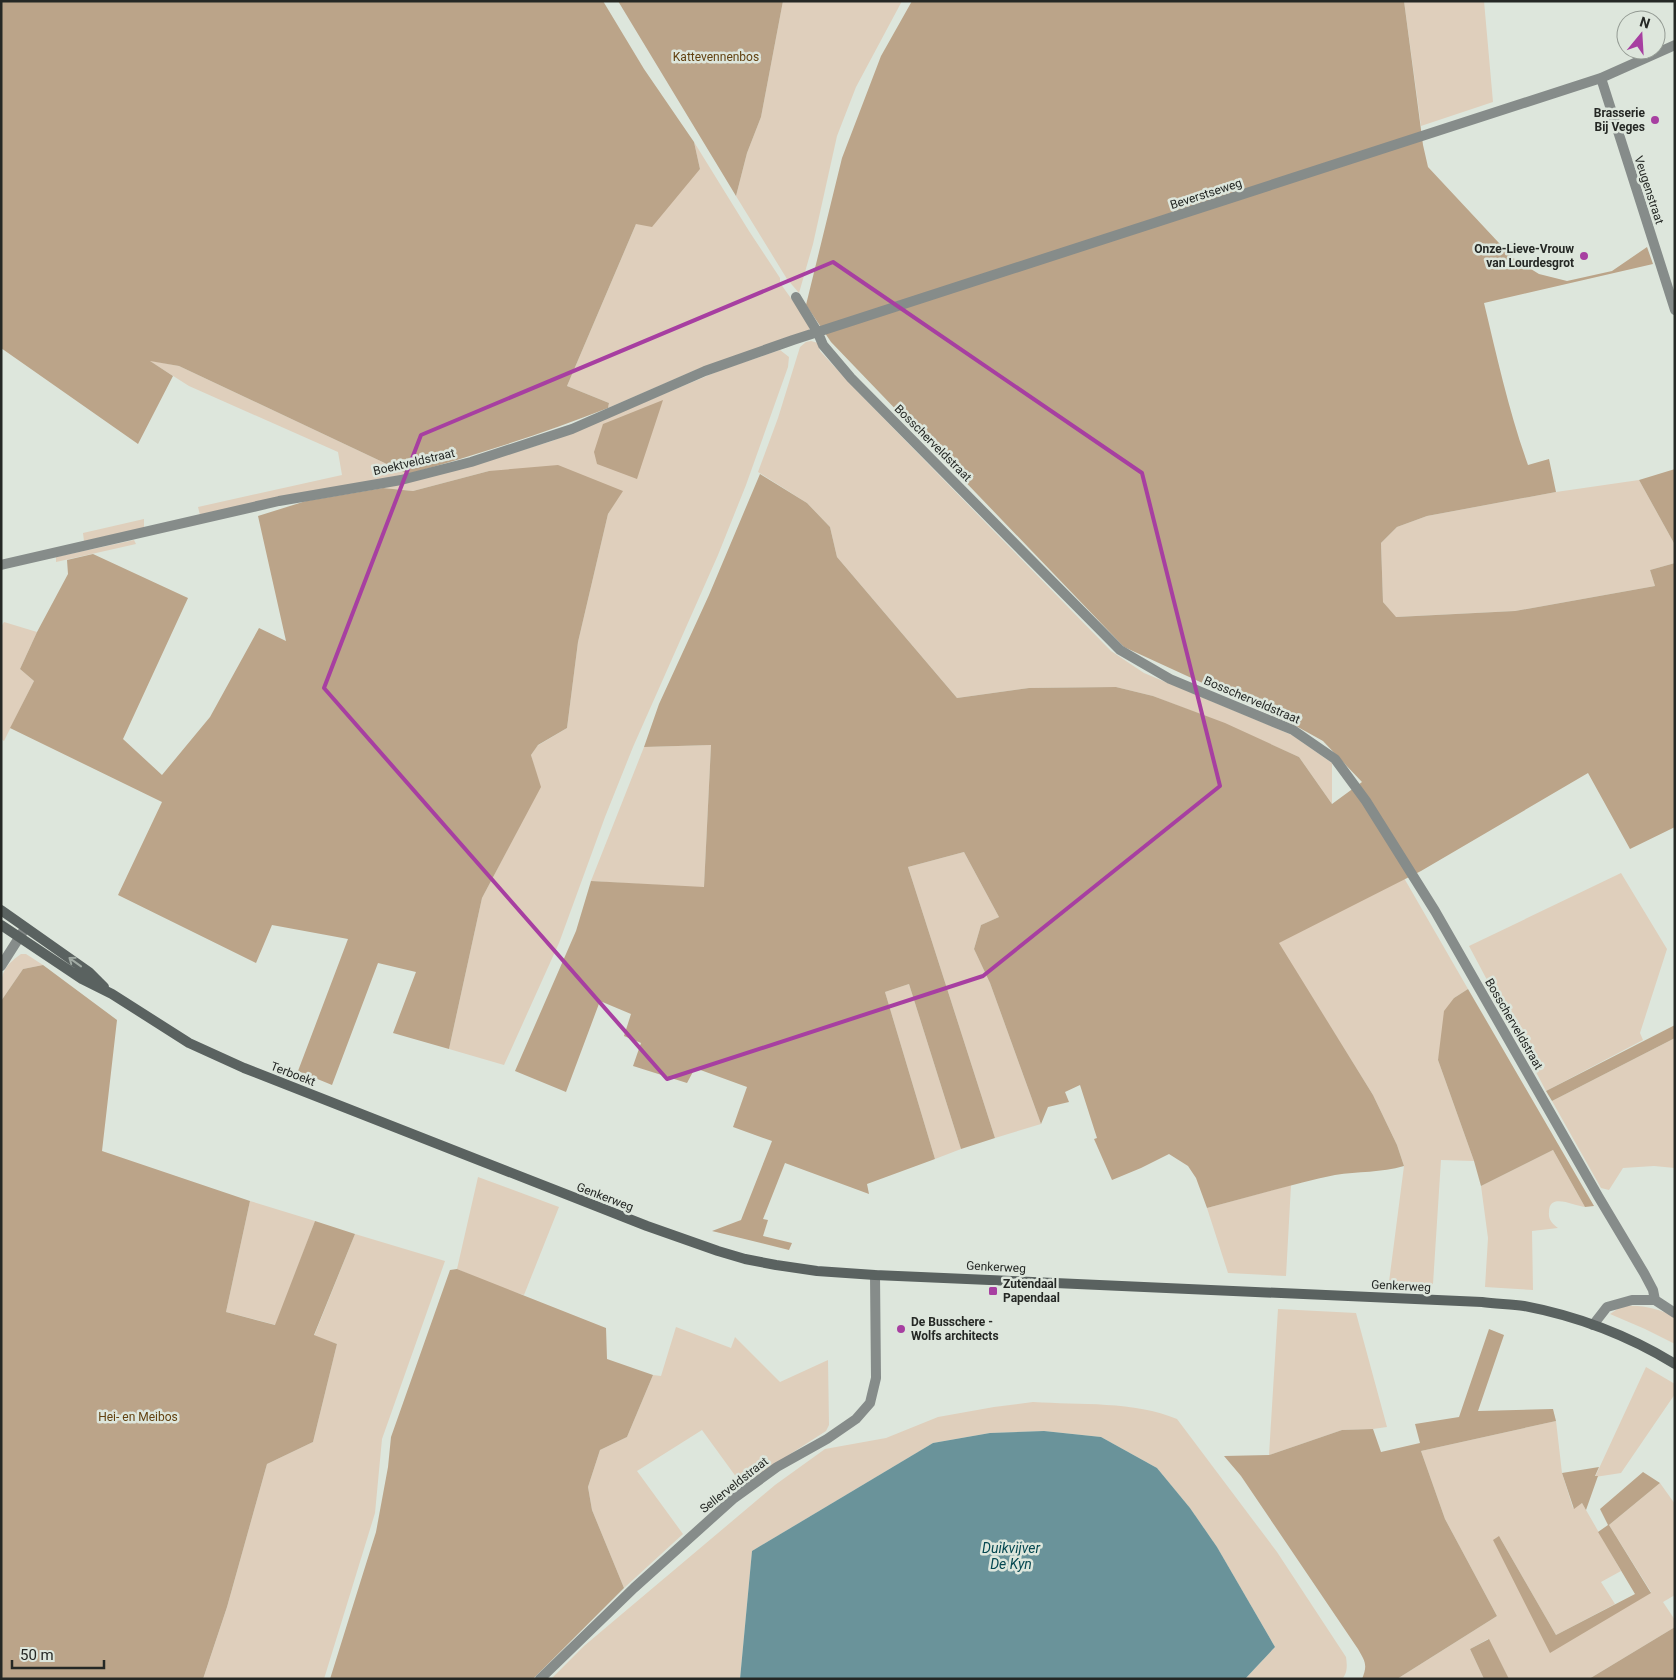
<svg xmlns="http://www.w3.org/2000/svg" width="1676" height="1680" font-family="Roboto,sans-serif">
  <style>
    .green { fill: #dfcfbc }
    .forest { fill: #bba489 }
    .water { fill: #6a939a }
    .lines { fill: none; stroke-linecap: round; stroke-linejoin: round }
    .street { stroke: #868c8a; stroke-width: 10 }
    .secondary { stroke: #5a6260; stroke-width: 10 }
    .oneway { stroke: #a2aba4 }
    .marked { fill: none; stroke: #a73fa1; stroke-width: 4; stroke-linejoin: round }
    .poi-dot { fill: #a73fa1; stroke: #dde6dc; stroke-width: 2 }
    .labels { text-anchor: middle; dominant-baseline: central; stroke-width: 5; stroke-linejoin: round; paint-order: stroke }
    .park-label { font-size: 12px; fill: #624110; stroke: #dde6dc }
    .poi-label { font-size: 12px; font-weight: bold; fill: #252825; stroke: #dde6dc; text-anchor: end }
    .street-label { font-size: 12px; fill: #252825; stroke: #dde6dc }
    .water-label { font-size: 14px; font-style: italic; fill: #064851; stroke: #dde6dc }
  </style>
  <rect width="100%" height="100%" fill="#dde6dc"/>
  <!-- green -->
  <path class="green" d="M 783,1 L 902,1 L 856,87 L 837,136 L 813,244 L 799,293 L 787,279 L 736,196 L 747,153 L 761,117 Z
    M 1404,1 L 1484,1 L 1493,102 L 1421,126 Z
    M 694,142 L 749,231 L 780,278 L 780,283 L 811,326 L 808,332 L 698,369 L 608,408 L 609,403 L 567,386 L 636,224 L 700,169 Z
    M 811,341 L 818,343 L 820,351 L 856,390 L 1111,651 L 1144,673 L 1292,735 L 1332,763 L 1332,804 L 1299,757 L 1225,724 L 1153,696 L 1116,687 L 1029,688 L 957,698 L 837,557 L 830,527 L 807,503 L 758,472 L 778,418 L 800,347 L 806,342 Z
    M 780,350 L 789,357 L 788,367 L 746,485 L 718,555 L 633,747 L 605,817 L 559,943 L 504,1065 L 449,1049 L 482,898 L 540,787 L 531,755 L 537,746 L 567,728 L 578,642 L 608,514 L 622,491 L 489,471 L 413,491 L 383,488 L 487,461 L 552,441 L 721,370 Z
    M 148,360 L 179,366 L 408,474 L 200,515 L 198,507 L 342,475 L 338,452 L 189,386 Z
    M 1639,480 L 1675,545 L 1675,563 L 1650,570 L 1655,586 L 1515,611 L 1395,617 L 1383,602 L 1381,543 L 1397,527 L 1427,516 L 1556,492 Z
    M 144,519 L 144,528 L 84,541 L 83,533 Z
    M 134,540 L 136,544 L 56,562 L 56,557 Z
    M 4,622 L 37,632 L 20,669 L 34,681 L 4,741 L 1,739 L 1,627 Z
    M 711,745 L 704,888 L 591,881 L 644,747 Z
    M 964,852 L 999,917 L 981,925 L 974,949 L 990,983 L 1041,1124 L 995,1138 L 908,867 Z
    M 1621,873 L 1667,949 L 1640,1033 L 1643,1040 L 1546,1091 L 1469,946 Z
    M 1404,878 L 1468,989 L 1454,998 L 1438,1060 L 1474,1161 L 1441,1160 L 1433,1284 L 1389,1282 L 1404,1166 L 1397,1145 L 1373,1095 L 1278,943 Z
    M 21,954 L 26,954 L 43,965 L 23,969 L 1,1001 C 1,976 0,969 21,954 Z
    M 909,984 L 961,1149 L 935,1159 L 885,992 Z
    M 1675,1038 L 1675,1168 L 1654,1166 L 1623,1168 L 1609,1190 L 1601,1188 L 1552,1101 Z
    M 1553,1150 L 1585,1207 C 1574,1206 1549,1192 1549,1212 C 1548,1219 1552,1224 1558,1228 L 1532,1231 L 1533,1290 L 1485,1287 L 1488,1238 L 1481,1186 Z
    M 478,1177 L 559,1207 L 524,1295 L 503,1289 L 457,1269 Z
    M 1291,1185 L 1286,1276 L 1228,1273 L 1207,1208 Z
    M 250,1201 L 315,1221 L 276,1325 L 226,1312 Z
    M 355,1234 L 445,1261 L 382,1439 L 375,1513 L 324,1679 L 203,1679 L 227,1607 L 267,1464 L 313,1442 L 337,1344 L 314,1336 Z
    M 1626,1306 C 1644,1305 1659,1309 1675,1317 L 1675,1344 L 1645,1329 L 1610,1314 L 1619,1308 Z
    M 1278,1309 L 1356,1313 L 1387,1427 L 1373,1429 L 1342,1430 L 1269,1455 Z
    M 676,1327 L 731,1348 L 735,1337 L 780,1382 L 828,1360 L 829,1425 L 826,1431 L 742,1485 L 702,1430 L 637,1471 L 683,1534 L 624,1588 L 592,1510 L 588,1487 L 600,1450 L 627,1437 L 653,1375 L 661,1376 Z
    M 1646,1367 L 1675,1384 L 1675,1394 L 1621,1473 L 1595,1477 Z
    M 1033,1402 C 1079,1405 1135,1401 1177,1419 L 1277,1552 L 1346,1657 C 1347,1664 1348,1673 1342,1679 L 1245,1679 L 1275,1647 L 1217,1547 L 1190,1508 L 1157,1468 L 1101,1437 L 1044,1431 L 990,1433 L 933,1443 L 752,1551 L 740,1679 L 551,1679 L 584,1646 L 775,1485 L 825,1449 L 886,1438 L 938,1417 L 994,1407 Z
    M 1556,1421 L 1562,1473 L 1573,1508 L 1582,1503 L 1621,1571 L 1601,1582 L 1615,1604 L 1556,1635 L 1499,1536 L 1550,1652 L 1651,1592 L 1609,1525 L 1660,1483 L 1675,1504 L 1675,1595 L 1663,1602 L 1675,1620 L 1675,1627 L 1589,1679 L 1509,1679 L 1488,1639 L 1470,1649 L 1484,1679 L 1397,1679 L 1497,1616 L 1445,1519 L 1421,1451 Z"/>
  <!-- forest -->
  <path class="forest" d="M 1,1 L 603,1 L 644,69 L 694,142 L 700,169 L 652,227 L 636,224 L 567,386 L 609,403 L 608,408 C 542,434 476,455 408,474 L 179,366 L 150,361 L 173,376 L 138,444 L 1,348 Z
    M 618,1 L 783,1 L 761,117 L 747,153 L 736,196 Z
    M 912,1 L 1404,1 L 1423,145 L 1428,167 L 1513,258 L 1539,274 L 1567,281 L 1612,271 L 1647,247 L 1653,264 L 1484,303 C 1497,357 1509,412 1528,465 L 1549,459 L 1556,492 L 1427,516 L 1397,527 L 1381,543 L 1383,602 L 1396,617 L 1515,611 L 1655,586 L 1650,570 L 1675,563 L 1675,827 L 1630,849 L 1588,773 L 1421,871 L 1279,943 L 1373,1095 L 1397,1145 L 1404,1166 C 1381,1173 1358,1171 1335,1175 C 1292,1184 1250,1197 1207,1208 L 1196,1178 L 1188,1166 L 1169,1154 L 1141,1168 L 1112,1180 L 1094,1139 L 1097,1138 L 1080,1085 L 1065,1092 L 1069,1102 L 1048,1107 L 1041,1124 L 990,983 L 974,949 L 981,925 L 999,917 L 964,852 L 908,867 L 995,1138 L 961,1149 L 909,984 L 885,992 L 935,1159 L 867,1184 L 869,1194 L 785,1163 L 763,1219 L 768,1220 L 763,1236 L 792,1243 L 789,1250 L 712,1231 L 741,1220 L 772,1141 L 733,1127 L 747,1087 L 695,1068 L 687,1083 L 633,1066 L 641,1043 L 624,1036 L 631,1014 L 600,1001 L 566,1092 L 515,1071 L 576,931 L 591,881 L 704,887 L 711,745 L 644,747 L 659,704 L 709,595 L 760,474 L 807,503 L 830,527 L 837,557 L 957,698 L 1029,688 L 1116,687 L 1153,696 L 1225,723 L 1299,757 L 1332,804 L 1362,782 L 1323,741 L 1296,726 L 1124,647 L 831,342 L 806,305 L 842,158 L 881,56 Z
    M 663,400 L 637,479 L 597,464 L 594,452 L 603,424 Z
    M 558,465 L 623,491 L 608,514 L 578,642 L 567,728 L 538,745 L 531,755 L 541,787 L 482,898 L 449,1049 L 393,1033 L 416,972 L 378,963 L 332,1085 L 298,1071 L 348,939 L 272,925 L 256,963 L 118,895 L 162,802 L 10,728 L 34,681 L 20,669 L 37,632 L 68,574 L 67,560 L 93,554 L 188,598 L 123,739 L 162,775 L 210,717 L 259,628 L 286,641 L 258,516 L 306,501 L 383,488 L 413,491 L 489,471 Z
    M 1675,469 L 1675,545 L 1639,480 Z
    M 43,965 L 117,1020 L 102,1151 L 250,1201 L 226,1312 L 275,1325 L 315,1221 L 355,1234 L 314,1335 L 337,1344 L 313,1442 L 267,1464 L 227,1607 L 203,1679 L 1,1679 L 1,1001 L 23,969 Z
    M 1468,989 L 1594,1206 L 1585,1207 L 1553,1150 L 1481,1186 L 1474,1161 L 1438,1060 L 1444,1011 L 1454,998 Z
    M 1675,1025 L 1675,1038 L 1552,1101 L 1546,1091 Z
    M 457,1269 L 606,1328 L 607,1359 L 653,1375 L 627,1437 L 600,1450 L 588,1487 L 592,1510 L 624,1588 L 533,1679 L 330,1679 L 376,1532 L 388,1467 L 391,1437 L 450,1270 Z
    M 1489,1329 L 1504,1335 L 1478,1411 L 1553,1409 L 1556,1421 L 1421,1451 L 1445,1519 L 1497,1616 L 1397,1679 L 1362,1679 C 1368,1665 1365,1661 1358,1649 L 1241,1476 L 1224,1456 L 1269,1455 L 1342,1430 L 1373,1429 L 1381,1452 L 1420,1443 L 1415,1424 L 1459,1417 Z
    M 1599,1467 L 1595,1476 L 1598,1476 L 1586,1510 L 1582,1503 L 1574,1509 L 1562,1473 Z
    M 1643,1472 L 1660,1483 L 1609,1525 L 1651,1593 L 1550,1653 L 1493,1540 L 1499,1536 L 1556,1635 L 1635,1594 L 1598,1532 L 1608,1525 L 1600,1509 Z
    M 1675,1627 L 1675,1679 L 1589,1679 Z
    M 1489,1639 L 1509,1679 L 1484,1679 L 1470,1649 Z"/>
  <!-- water -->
  <path class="water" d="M 1044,1431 L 1101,1437 L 1157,1468 L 1190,1508 L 1217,1547 L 1275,1647 L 1245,1679 L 740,1679 L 752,1551 L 933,1443 L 990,1433 Z"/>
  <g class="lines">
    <!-- street -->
    <path class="street" d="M 1601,78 L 1675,310
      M 796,297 L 818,333 L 823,345 L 851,378 L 1120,650 L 1170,679 L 1293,730 L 1335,759 L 1366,801 L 1435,911 L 1598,1196 L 1644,1273 L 1653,1290 L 1655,1300
      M 1,565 L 279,501 L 401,480 L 471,462 L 572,429 L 705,371 L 793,340 L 1601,78 L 1675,45
      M 1,966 L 24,930
      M 1593,1325 L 1607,1307 L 1632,1300 L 1655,1300 L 1675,1313
      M 540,1679 L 634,1588 L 733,1499 L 777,1467 L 827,1439 L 856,1419 L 870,1403 L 876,1378 L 875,1275"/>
    <!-- secondary -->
    <path class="secondary" d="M 1,910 L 89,972 L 104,987
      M 1,925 L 82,979 L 112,994 L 189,1043 L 244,1068 L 647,1226 L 718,1251 L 745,1259 L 776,1265 L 817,1271 L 875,1275 L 1482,1302 C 1496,1304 1511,1304 1524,1306 C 1577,1316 1629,1336 1675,1364"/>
  </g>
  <!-- one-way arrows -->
  <defs><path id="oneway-shaft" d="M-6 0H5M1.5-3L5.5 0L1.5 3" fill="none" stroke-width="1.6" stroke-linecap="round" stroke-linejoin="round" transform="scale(1.25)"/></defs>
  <use class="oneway" href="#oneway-shaft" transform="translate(75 962) rotate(-144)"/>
  <!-- marked area -->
  <path class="marked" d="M 833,262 L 1142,473 L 1220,786 L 983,976 L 667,1079 L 324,688 L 421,435 Z"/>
  <!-- markers -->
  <g class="poi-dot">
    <circle cx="1655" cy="120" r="5"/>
    <circle cx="1584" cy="256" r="5"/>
    <rect x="988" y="1286" width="10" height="10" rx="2.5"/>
    <circle cx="901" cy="1329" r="5"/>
  </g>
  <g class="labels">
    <!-- park labels -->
    <g class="park-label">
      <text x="716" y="57">Kattevennenbos</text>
      <text x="138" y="1417">Hei- en Meibos</text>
    </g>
    <!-- poi labels -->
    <g class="poi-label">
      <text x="1645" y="113">Brasserie<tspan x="1645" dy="14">Bij Veges</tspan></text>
      <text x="1574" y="249">Onze-Lieve-Vrouw<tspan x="1574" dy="14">van Lourdesgrot</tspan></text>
      <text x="1003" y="1284" text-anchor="start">Zutendaal<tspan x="1003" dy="14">Papendaal</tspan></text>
      <text x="911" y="1322" text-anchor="start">De Busschere -<tspan x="911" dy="14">Wolfs architects</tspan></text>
    </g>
    <!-- street labels -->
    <g class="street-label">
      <text transform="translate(1649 190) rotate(72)">Veugenstraat</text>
      <text transform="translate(1206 194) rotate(-18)">Beverstseweg</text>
      <text transform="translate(933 443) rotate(45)">Bosscherveldstraat</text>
      <text transform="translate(414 462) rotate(-13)">Boektveldstraat</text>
      <text transform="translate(1252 700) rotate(23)">Bosscherveldstraat</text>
      <text transform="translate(1514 1024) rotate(60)">Bosscherveldstraat</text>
      <text transform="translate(293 1074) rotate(21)">Terboekt</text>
      <text transform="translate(605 1197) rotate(21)">Genkerweg</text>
      <text transform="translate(996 1267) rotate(3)">Genkerweg</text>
      <text transform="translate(1401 1286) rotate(3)">Genkerweg</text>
      <text transform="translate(734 1485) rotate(-38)">Sellerveldstraat</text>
    </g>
    <!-- water labels -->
    <g class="water-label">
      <text x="1011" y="1548">Duikvijver<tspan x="1011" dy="16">De Kyn</tspan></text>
    </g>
  </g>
  <!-- border -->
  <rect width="1676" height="1680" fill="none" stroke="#252825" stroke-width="5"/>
  <!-- north arrow -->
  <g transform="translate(1641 35) rotate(18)"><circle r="24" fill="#dde6dc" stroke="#939a93"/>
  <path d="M0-4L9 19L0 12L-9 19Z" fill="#a73fa1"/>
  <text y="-8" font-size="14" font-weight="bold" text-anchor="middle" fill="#252825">N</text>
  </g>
  <!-- scale -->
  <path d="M12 1660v8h92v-8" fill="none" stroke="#252825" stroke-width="2.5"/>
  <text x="20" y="1660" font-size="15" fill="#252825" stroke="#dde6dc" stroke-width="4" paint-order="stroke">50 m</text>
</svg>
